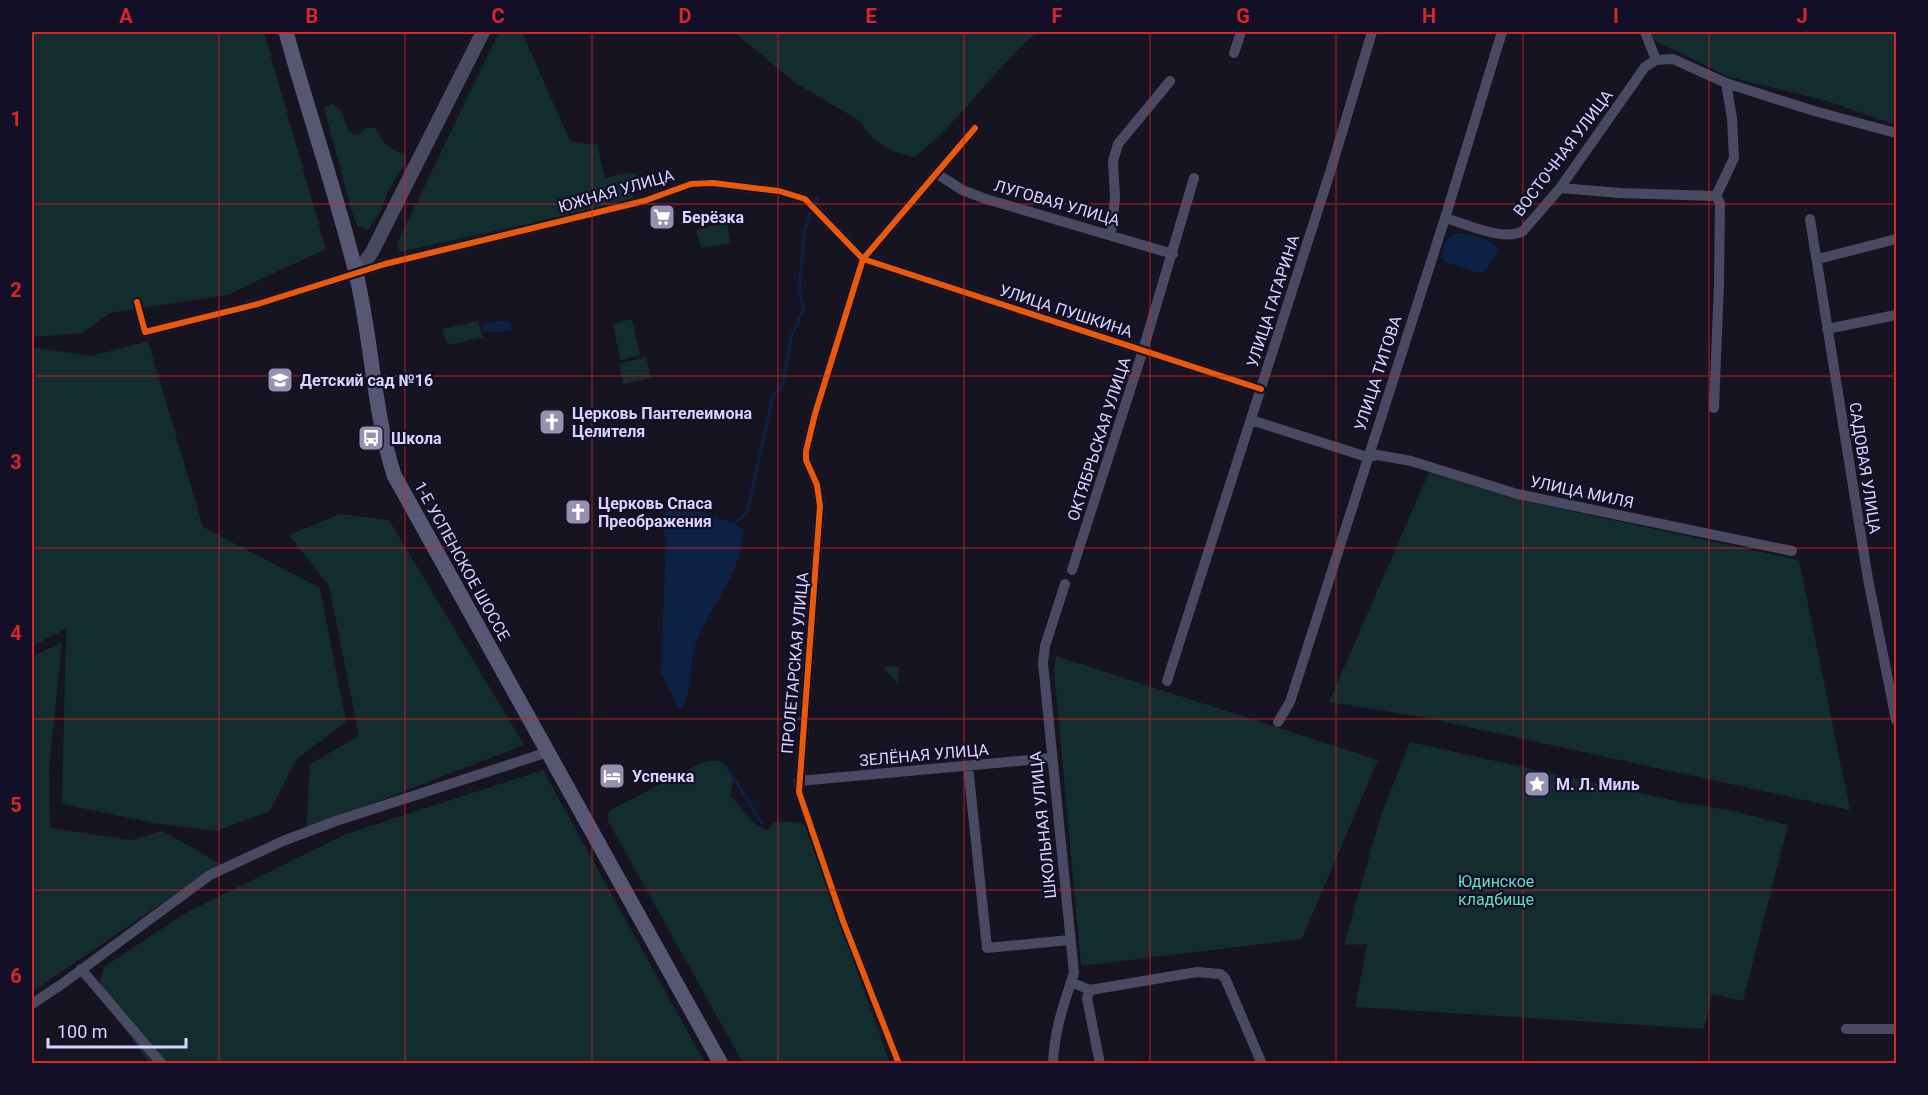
<svg xmlns="http://www.w3.org/2000/svg" width="1928" height="1095" font-family="Roboto,sans-serif">
  <style>
    .green { fill: #132c2d }
    .water { fill: #0d2144 }
    .lines { fill: none; stroke-linecap: round; stroke-linejoin: round }
    .stream { stroke: #0d2144; stroke-width: 3 }
    .minor { stroke: #4a4962; stroke-width: 10 }
    .tertiary { stroke: #4a4962; stroke-width: 14 }
    .secondary { stroke: #575674; stroke-width: 15 }
    .cycleway-casing { stroke: #130f26; stroke-width: 10 }
    .cycleway { stroke: #e8590c; stroke-width: 6 }
    .grid { fill: none; stroke: #d62828; stroke-width: 1.5; stroke-opacity: 0.55 }
    .labels { text-anchor: middle; dominant-baseline: central; stroke-width: 4.5; stroke-linejoin: round; paint-order: stroke }
    .street-label { font-size: 16px; fill: #d9d4ff; stroke: #130f26 }
    .poi-label { font-size: 16px; font-weight: bold; fill: #d9d4ff; stroke: #130f26; text-anchor: start }
    .park-label { font-size: 16px; fill: #5fe0c0; stroke: #130f26 }
    .neatline { fill: none; stroke: #d62828; stroke-width: 2 }
    .grid-label { font-size: 20px; text-anchor: middle; font-weight: bold; fill: #d62828 }
  </style>
  <rect width="100%" height="100%" fill="#161421"/>
  <!-- green -->
  <path class="green" d="M 32,32 L 264,32 L 326,249 L 227,295 L 110,313 L 82,333 L 32,337 Z
    M 499,32 L 522,32 L 570,141 L 597,145 L 605,178 L 620,174 L 637,173 L 631,188 L 634,200 L 399,252 L 397,243 Z
    M 734,32 L 1037,32 C 993,70 961,121 915,157 L 894,152 L 872,138 L 860,121 L 794,82 Z
    M 1650,32 L 1896,32 L 1896,125 L 1827,101 L 1729,77 L 1654,40 Z
    M 333,104 L 341,111 L 349,132 L 358,135 L 366,128 L 376,128 C 382,144 389,149 405,154 L 405,164 L 388,191 L 381,211 L 368,230 L 357,226 L 352,212 L 324,108 Z
    M 727,223 L 731,243 L 701,248 L 696,229 Z
    M 632,319 L 640,355 L 620,360 L 613,324 Z
    M 478,321 L 483,337 L 447,345 L 442,329 Z
    M 148,341 L 203,527 L 320,588 L 346,722 L 296,760 L 270,811 L 216,831 L 155,823 L 62,804 L 66,629 L 32,646 L 32,351 L 36,348 L 92,356 Z
    M 646,357 L 651,378 L 623,384 L 619,364 Z
    M 1429,472 L 1515,499 L 1799,560 L 1850,810 L 1422,717 L 1329,702 Z
    M 340,514 L 389,520 L 524,745 L 335,818 L 306,834 L 310,764 L 359,736 L 329,586 L 289,535 Z
    M 62,642 L 49,768 L 50,828 L 132,840 L 163,831 L 222,865 L 187,886 L 32,992 L 32,657 Z
    M 1056,656 L 1378,760 L 1302,939 L 1081,966 L 1054,669 Z
    M 887,666 L 899,667 L 898,684 L 884,669 Z
    M 1410,742 L 1680,802 L 1729,810 L 1788,825 L 1743,1001 L 1712,994 L 1704,1029 L 1355,1007 L 1367,944 L 1344,945 L 1381,815 Z
    M 709,761 L 720,761 L 734,776 L 730,797 C 746,808 748,825 768,830 L 774,822 L 794,822 L 804,824 L 890,1063 L 744,1063 L 740,1058 L 608,821 L 609,811 L 699,764 Z
    M 543,770 L 705,1063 L 149,1063 L 98,992 L 104,967 L 187,912 L 346,834 Z"/>
  <!-- water -->
  <path class="water" d="M 1456,233 C 1471,235 1485,237 1497,246 L 1498,251 L 1486,271 L 1479,273 L 1444,261 L 1442,258 C 1442,248 1446,237 1456,233 Z
    M 499,321 L 509,321 L 514,328 C 505,334 494,332 483,331 L 483,324 Z
    M 677,502 L 734,524 L 743,530 C 742,577 707,608 694,649 C 689,669 693,696 680,711 L 661,674 L 666,541 C 663,527 661,517 668,504 Z"/>
  <g class="lines">
    <!-- stream -->
    <path class="stream" d="M 815,204 L 817,198
      M 734,524 L 747,513 L 773,396 L 783,384 L 791,337 L 804,308 L 799,293 L 804,233 L 810,213
      M 725,764 L 762,823"/>
    <!-- minor -->
    <path class="minor" d="M 1645,32 L 1656,60
      M 1234,53 L 1241,32
      M 936,173 L 962,190 L 986,199 L 1173,254
      M 1560,188 L 1620,193 L 1716,196
      M 1716,196 L 1734,158 L 1732,118 L 1726,83
      M 1445,218 C 1467,224 1503,242 1523,231 L 1560,188 L 1645,67 L 1656,60 L 1673,59 L 1726,83 L 1814,111 L 1896,133
      M 1810,219 L 1868,579 L 1896,720
      M 1111,234 L 1115,198 L 1113,161 L 1118,144 L 1170,81
      M 1818,259 L 1896,239
      M 137,302 L 145,332 L 258,304 L 385,264 L 644,201 L 691,184 L 713,183 L 779,191 L 805,199 L 863,259 L 1261,389
      M 1827,329 L 1896,315
      M 1714,408 L 1719,284 L 1720,203 L 1716,196
      M 1251,420 L 1367,457 L 1378,455 L 1411,461 L 1517,494 L 1792,551
      M 1072,570 L 1143,350 L 1194,178
      M 1167,681 L 1332,166 L 1372,32
      M 1278,722 L 1290,702 L 1445,218 L 1502,32
      M 968,766 L 987,948 L 1070,940
      M 799,781 L 1051,758
      M 81,969 L 162,1064
      M 1071,982 L 1090,990 L 1197,972 L 1220,974 L 1225,978 L 1262,1064
      M 1090,990 L 1087,998 L 1100,1064
      M 32,1004 L 62,984 L 210,875 L 283,841 L 336,821 L 548,752
      M 1846,1029 L 1896,1029
      M 899,1064 L 843,921 L 799,792 L 820,506 L 817,485 L 806,460 L 806,451 L 815,414 L 863,259 L 975,128
      M 1053,1064 C 1054,1031 1064,1003 1074,973 L 1043,663 L 1045,646 L 1065,584"/>
    <!-- tertiary -->
    <path class="tertiary" d="M 356,274 L 372,252 L 483,32"/>
    <!-- secondary -->
    <path class="secondary" d="M 286,32 C 308,112 336,192 356,273 C 372,340 373,409 394,475 L 721,1064"/>
    <!-- cycleway casing -->
    <g class="cycleway-casing">
      <path id="cycleway" d="M 137,302 L 145,332 L 258,304 L 385,264 L 644,201 L 691,184 L 713,183 L 779,191 L 805,199 L 863,259 L 1261,389
        M 899,1064 L 843,921 L 799,792 L 820,506 L 817,485 L 806,460 L 806,451 L 815,414 L 863,259 L 975,128"/>
    </g>
    <!-- cycleway -->
    <use href="#cycleway" class="cycleway"/>
  </g>
  <!-- grid -->
  <path class="grid" d="M 219,32 L 219,1064M 405,32 L 405,1064M 592,32 L 592,1064M 778,32 L 778,1064M 964,32 L 964,1064M 1150,32 L 1150,1064M 1336,32 L 1336,1064M 1523,32 L 1523,1064M 1709,32 L 1709,1064M 32,204 L 1896,204M 32,376 L 1896,376M 32,548 L 1896,548M 32,719 L 1896,719M 32,890 L 1896,890"/>
  <!-- icons -->
  <defs>
    <g id="supermarket-square" transform="scale(1.35)"><rect x="-9" y="-9" width="18" height="18" rx="4" fill="#9591b1" stroke="#130f26"/><path d="M-6-5.5h2.5l.6 2H6L4.5 2H-2.5L-4.4-4H-6ZM-1.5 3.2a1.3 1.3 0 1 0 .1 0ZM3 3.2a1.3 1.3 0 1 0 .1 0Z" fill="#fff"/></g>
    <g id="school-square" transform="scale(1.35)"><rect x="-9" y="-9" width="18" height="18" rx="4" fill="#9591b1" stroke="#130f26"/><path d="M0-5L7-2L0 1L-7-2ZM-4 1L0 2.5L4 1V4Q0 6-4 4Z" fill="#fff"/></g>
    <g id="church-square" transform="scale(1.35)"><rect x="-9" y="-9" width="18" height="18" rx="4" fill="#9591b1" stroke="#130f26"/><path d="M-1.2-6h2.4v3.5h3.3v2.4h-3.3V6h-2.4V-.1h-3.3v-2.4h3.3Z" fill="#fff"/></g>
    <g id="bus-square" transform="scale(1.35)"><rect x="-9" y="-9" width="18" height="18" rx="4" fill="#9591b1" stroke="#130f26"/><path d="M-5-6H5V4H4V6H2V4H-2V6H-4V4H-5ZM-3.5-4V0h7V-4ZM-3.5 1.2v1.5H-2V1.2ZM2 1.2v1.5H3.5V1.2Z" fill="#fff"/></g>
    <g id="hotel-square" transform="scale(1.35)"><rect x="-9" y="-9" width="18" height="18" rx="4" fill="#9591b1" stroke="#130f26"/><path d="M-6-4.5h1.5V1H6V5H4.5V3h-9V5H-6ZM-4 0a1.8 1.8 0 1 1 3.6 0ZM.5 0V-2.5h3Q6-2.5 6 0Z" fill="#fff"/></g>
    <g id="sight-square" transform="scale(1.35)"><rect x="-9" y="-9" width="18" height="18" rx="4" fill="#9591b1" stroke="#130f26"/><path d="M0-6L1.8-2.2L6-1.7L2.9 1.2L3.7 5.4L0 3.3L-3.7 5.4L-2.9 1.2L-6-1.7L-1.8-2.2Z" fill="#fff"/></g>
  </defs>
  <g fill-rule="evenodd">
    <use href="#supermarket-square" x="662" y="217"/>
    <use href="#school-square" x="280" y="380"/>
    <use href="#church-square" x="552" y="422"/>
    <use href="#bus-square" x="371" y="438"/>
    <use href="#church-square" x="578" y="512"/>
    <use href="#hotel-square" x="612" y="776"/>
    <use href="#sight-square" x="1537" y="784"/>
  </g>
  <g class="labels">
    <!-- street labels -->
    <g class="street-label">
      <text transform="translate(1563 153) rotate(-53)">ВОСТОЧНАЯ УЛИЦА</text>
      <text transform="translate(616 191) rotate(-16)">ЮЖНАЯ УЛИЦА</text>
      <text transform="translate(1057 203) rotate(16)">ЛУГОВАЯ УЛИЦА</text>
      <text transform="translate(1273 301) rotate(-72)">УЛИЦА ГАГАРИНА</text>
      <text transform="translate(1066 311) rotate(18)">УЛИЦА ПУШКИНА</text>
      <text transform="translate(1378 373) rotate(-72)">УЛИЦА ТИТОВА</text>
      <text transform="translate(1099 439) rotate(-72)">ОКТЯБРЬСКАЯ УЛИЦА</text>
      <text transform="translate(1865 468) rotate(81)">САДОВАЯ УЛИЦА</text>
      <text transform="translate(1582 492) rotate(12)">УЛИЦА МИЛЯ</text>
      <text transform="translate(462 561) rotate(61)">1-Е УСПЕНСКОЕ ШОССЕ</text>
      <text transform="translate(795 663) rotate(-85)">ПРОЛЕТАРСКАЯ УЛИЦА</text>
      <text transform="translate(924 755) rotate(-5)">ЗЕЛЁНАЯ УЛИЦА</text>
      <text transform="translate(1043 825) rotate(-96)">ШКОЛЬНАЯ УЛИЦА</text>
    </g>
    <!-- poi labels -->
    <g class="poi-label">
      <text x="682" y="217">Берёзка</text>
      <text x="300" y="380">Детский сад №16</text>
      <text x="572" y="413">Церковь Пантелеимона<tspan x="572" dy="18">Целителя</tspan></text>
      <text x="391" y="438">Школа</text>
      <text x="598" y="503">Церковь Спаса<tspan x="598" dy="18">Преображения</tspan></text>
      <text x="632" y="776">Успенка</text>
      <text x="1556" y="784">М. Л. Миль</text>
    </g>
    <!-- park labels -->
    <g class="park-label">
      <text x="1496" y="881">Юдинское<tspan x="1496" dy="18">кладбище</tspan></text>
    </g>
  </g>
  <!-- border -->
  <rect width="1928" height="1095" fill="none" stroke="#130f26" stroke-width="66"/>
  <!-- scale -->
  <path d="M48 1038v9h138v-9" fill="none" stroke="#d9d4ff" stroke-width="3"/>
  <text x="57" y="1038" font-size="18" fill="#d9d4ff" stroke="#130f26" stroke-width="4.5" paint-order="stroke">100 m</text>
  <rect x="33" y="33" width="1862" height="1029" class="neatline"/>
  <g class="grid-label">
    <text x="126" y="23">A</text>
    <text x="312" y="23">B</text>
    <text x="498" y="23">C</text>
    <text x="685" y="23">D</text>
    <text x="871" y="23">E</text>
    <text x="1057" y="23">F</text>
    <text x="1243" y="23">G</text>
    <text x="1429" y="23">H</text>
    <text x="1616" y="23">I</text>
    <text x="1802" y="23">J</text>
    <text x="16" y="126">1</text>
    <text x="16" y="297">2</text>
    <text x="16" y="469">3</text>
    <text x="16" y="640">4</text>
    <text x="16" y="812">5</text>
    <text x="16" y="983">6</text>
  </g>
</svg>
